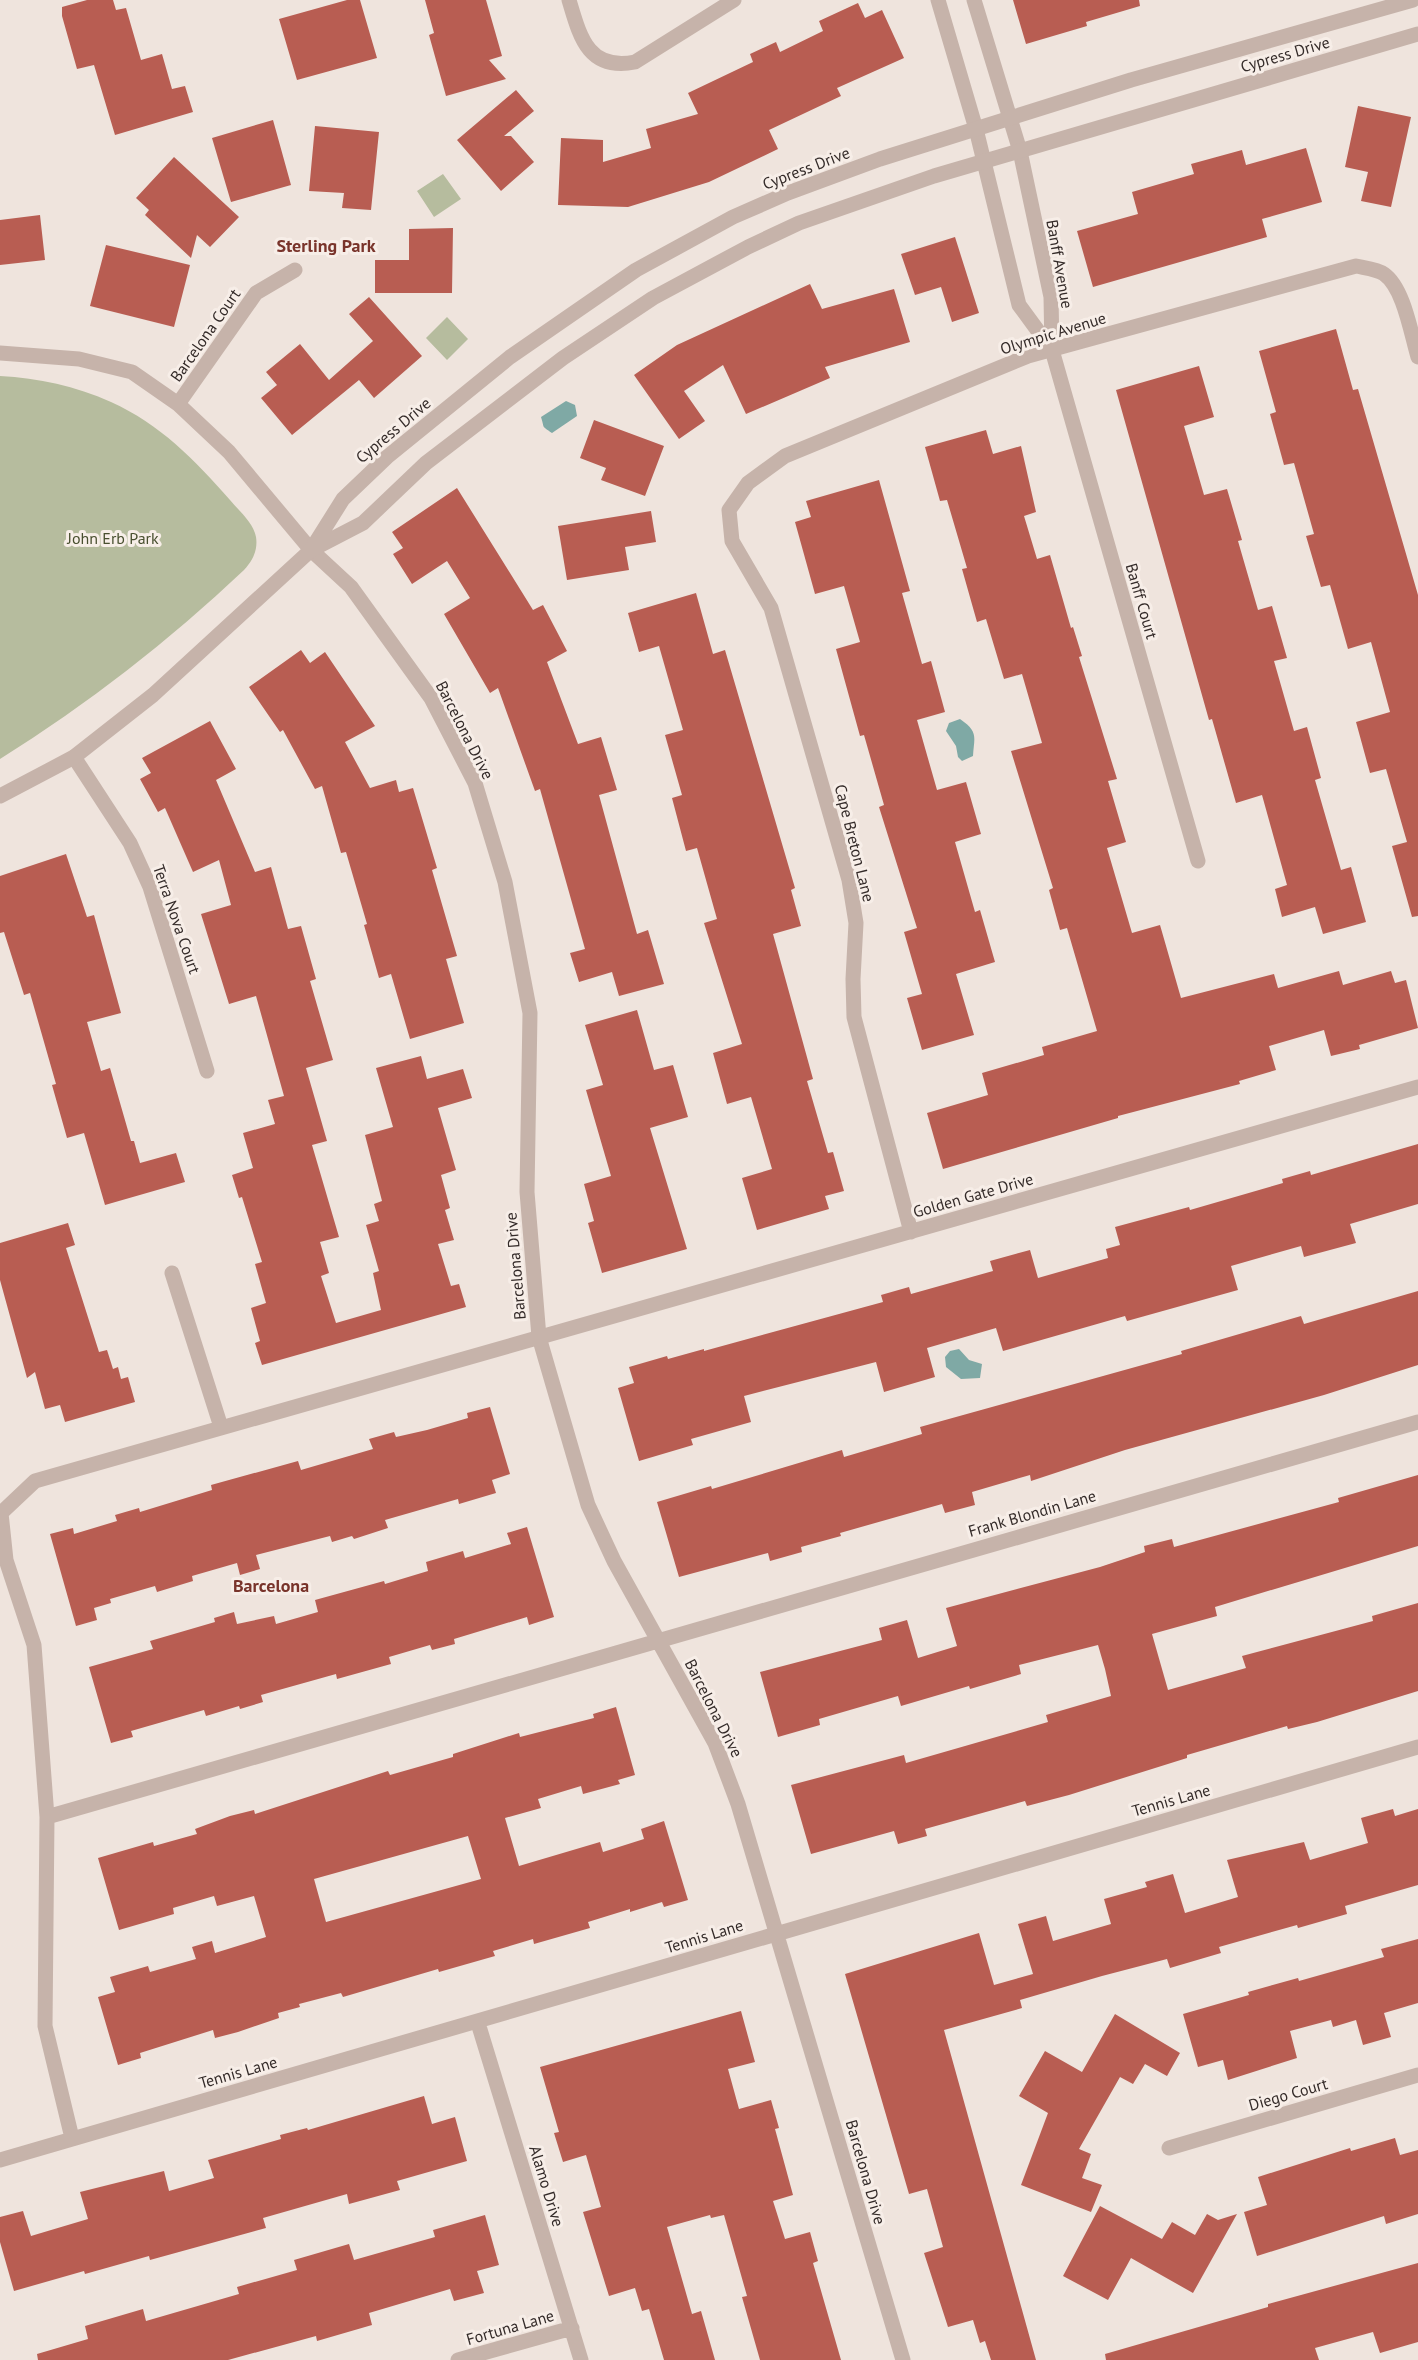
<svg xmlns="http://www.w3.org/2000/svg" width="1418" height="2360" font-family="'PT Sans',sans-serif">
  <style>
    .green { fill: #b6bc9e }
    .water { fill: #7fa9a5 }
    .building { fill: #b85d52; fill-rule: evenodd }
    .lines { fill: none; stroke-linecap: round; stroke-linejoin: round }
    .minor { stroke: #c6b3aa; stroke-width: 15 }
    .tertiary { stroke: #c6b3aa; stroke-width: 15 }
    .labels { text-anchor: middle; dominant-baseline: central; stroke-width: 6; stroke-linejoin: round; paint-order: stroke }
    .street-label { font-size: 16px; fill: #342b29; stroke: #f7eee8 }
    .park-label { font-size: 16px; fill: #484f2f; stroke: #f7eee8 }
    .neighbourhood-label { font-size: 18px; font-weight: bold; fill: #79342b; stroke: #f7eee8 }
  </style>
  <rect width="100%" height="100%" fill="#efe4dd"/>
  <!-- green -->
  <path class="green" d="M 443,174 L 461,199 L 434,217 L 417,191 Z
    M 447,317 L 468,339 L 447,360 L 426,338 Z
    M 0,376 C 39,378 75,386 111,402 C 160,424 195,460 230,500 C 239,511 253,522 256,537 C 258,550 253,560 244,570 C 169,641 88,704 0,759 Z"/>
  <!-- water -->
  <path class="water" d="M 566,401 L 575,405 L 577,416 L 552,433 C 541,425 545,430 541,417 Z
    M 960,719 C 979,732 974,737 973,756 L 962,761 L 958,757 L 956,746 L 946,731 L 949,723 Z
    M 959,1349 L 969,1360 L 982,1364 L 980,1378 L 961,1379 L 946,1367 L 945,1357 L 950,1351 Z"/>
  <!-- building -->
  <path class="building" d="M 87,0 L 113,0 L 116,10 L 126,8 L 141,60 L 162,54 L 172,89 L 185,86 L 193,112 L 115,135 L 94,65 L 77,69 L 62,16 L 62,7 Z
    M 347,0 L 360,0 L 377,58 L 297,80 L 279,19 Z
    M 425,0 L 486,0 L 502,56 L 489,60 L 506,79 L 446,96 L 429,35 L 434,33 Z
    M 1013,0 L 1139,0 L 1140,6 L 1086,22 L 1087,26 L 1026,44 Z
    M 858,3 L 865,18 L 882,10 L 904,58 L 837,88 L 841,96 L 769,130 L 778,149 L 709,182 L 628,207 L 558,205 L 561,138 L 603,140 L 603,162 L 651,148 L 646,129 L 698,114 L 688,93 L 753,62 L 750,54 L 776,42 L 780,52 L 823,31 L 819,21 Z
    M 516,90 L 534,111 L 504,136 L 511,136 L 534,162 L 501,191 L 457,140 Z
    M 1358,106 L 1411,117 L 1391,207 L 1361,201 L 1368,172 L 1345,167 Z
    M 273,120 L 291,185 L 231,202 L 212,138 Z
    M 315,126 L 379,132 L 371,210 L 342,208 L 344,193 L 309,191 Z
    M 1306,148 L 1322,202 L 1262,219 L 1267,237 L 1093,287 L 1077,231 L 1138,214 L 1132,192 L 1194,174 L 1191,164 L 1242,150 L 1246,165 Z
    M 174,157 L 239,217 L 210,247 L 197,235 L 191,258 L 145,215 L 149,210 L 136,198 Z
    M 40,215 L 45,260 L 0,265 L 0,220 Z
    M 453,228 L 452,293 L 375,293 L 375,260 L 409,260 L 409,229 Z
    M 955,237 L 979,313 L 952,322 L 941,287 L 915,295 L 901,254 Z
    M 106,245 L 190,265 L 174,327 L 90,306 Z
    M 810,284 L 822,309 L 894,289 L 910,342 L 825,367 L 830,378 L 746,414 L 723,365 L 684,391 L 705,421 L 679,439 L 634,375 L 677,345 Z
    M 369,297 L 422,356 L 374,398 L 359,380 L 292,435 L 261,398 L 277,385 L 266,372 L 300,344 L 329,380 L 373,341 L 349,314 Z
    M 1336,329 L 1353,390 L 1358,389 L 1418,595 L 1418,916 L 1412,917 L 1392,846 L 1407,842 L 1386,769 L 1370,773 L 1356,722 L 1390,712 L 1371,642 L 1348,649 L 1330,585 L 1321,587 L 1306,536 L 1314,534 L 1294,463 L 1284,465 L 1270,414 L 1276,412 L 1259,351 Z
    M 1199,366 L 1214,417 L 1184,426 L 1204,495 L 1227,489 L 1242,540 L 1238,541 L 1258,610 L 1272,606 L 1287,658 L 1274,661 L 1294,731 L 1307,727 L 1321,778 L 1315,780 L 1341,870 L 1351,867 L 1366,922 L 1323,934 L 1315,907 L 1282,917 L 1275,889 L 1287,885 L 1262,795 L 1236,803 L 1212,719 L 1209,720 L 1116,390 Z
    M 594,420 L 664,446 L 645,496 L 601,480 L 606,468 L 580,458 Z
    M 986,430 L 993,454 L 1021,446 L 1036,512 L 1024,516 L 1037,559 L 1050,555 L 1071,628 L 1073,627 L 1082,656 L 1079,657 L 1117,779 L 1108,781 L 1126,842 L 1107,848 L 1132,933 L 1160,925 L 1181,998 L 1274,974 L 1278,988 L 1339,971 L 1343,985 L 1391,971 L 1395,983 L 1406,980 L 1418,1028 L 1359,1045 L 1360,1049 L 1331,1056 L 1324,1030 L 1269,1046 L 1276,1070 L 1239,1081 L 1240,1084 L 1118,1116 L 1118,1118 L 943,1169 L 927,1113 L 988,1095 L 982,1073 L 1044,1055 L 1042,1047 L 1097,1031 L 1067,928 L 1060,930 L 1049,890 L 1053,888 L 1011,751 L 1042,743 L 1022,674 L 1004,679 L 986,619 L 977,622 L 962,569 L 967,568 L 947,500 L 940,501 L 925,447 Z
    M 879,480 L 910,591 L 902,593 L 922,664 L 931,661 L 945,712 L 917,720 L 937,790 L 966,782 L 981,834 L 955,842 L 975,912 L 980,910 L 995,962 L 956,974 L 974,1035 L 922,1050 L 907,998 L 922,994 L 904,932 L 917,928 L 879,807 L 884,805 L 864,735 L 860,736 L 836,649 L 860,642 L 844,586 L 815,594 L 795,522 L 811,517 L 806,501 Z
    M 457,488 L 533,610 L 543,605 L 567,651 L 547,662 L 578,744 L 601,737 L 617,790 L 599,795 L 637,934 L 648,930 L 664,984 L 619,996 L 612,972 L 579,982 L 570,953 L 585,949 L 540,789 L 535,791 L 498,688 L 490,693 L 444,614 L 470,598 L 447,561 L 412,584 L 393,554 L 403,548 L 392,532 Z
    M 651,511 L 656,542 L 625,547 L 629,570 L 567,580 L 558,526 Z
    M 696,593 L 713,654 L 725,650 L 795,888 L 791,890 L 801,926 L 773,934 L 813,1079 L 807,1081 L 828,1153 L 833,1152 L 844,1191 L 825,1196 L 829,1209 L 757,1230 L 742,1178 L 772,1169 L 751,1097 L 727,1104 L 713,1053 L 742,1044 L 704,923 L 717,919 L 697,848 L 686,851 L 672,798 L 682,795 L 665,735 L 683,730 L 659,646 L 639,652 L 628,613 Z
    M 301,650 L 310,663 L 325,652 L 375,726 L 345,742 L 370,788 L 396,780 L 399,792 L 413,788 L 437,868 L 432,870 L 457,956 L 446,959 L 464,1023 L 410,1039 L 391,974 L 379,978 L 364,925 L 367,924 L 346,852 L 341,853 L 322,786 L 315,789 L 283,730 L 280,732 L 249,687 Z
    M 210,721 L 236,769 L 216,780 L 255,872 L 271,867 L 288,929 L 301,926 L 316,979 L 310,981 L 333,1060 L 306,1068 L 327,1141 L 312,1145 L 339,1237 L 320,1242 L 329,1273 L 321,1276 L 336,1323 L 381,1310 L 373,1273 L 379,1271 L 366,1225 L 379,1221 L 374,1204 L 382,1201 L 365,1135 L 393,1127 L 376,1068 L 421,1056 L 427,1079 L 463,1069 L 472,1098 L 438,1108 L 456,1170 L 441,1175 L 450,1208 L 445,1210 L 454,1240 L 438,1244 L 451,1286 L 459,1284 L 466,1307 L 262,1365 L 255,1343 L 260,1341 L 251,1308 L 266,1303 L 255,1264 L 262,1262 L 242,1197 L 239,1198 L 232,1175 L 253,1168 L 243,1133 L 275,1124 L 268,1100 L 284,1096 L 256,996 L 229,1004 L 201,914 L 231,905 L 219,860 L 193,872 L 165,808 L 158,812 L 140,779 L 151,773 L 142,758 Z
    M 66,854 L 87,917 L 94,915 L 121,1013 L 87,1022 L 101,1071 L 110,1068 L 131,1141 L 134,1141 L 140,1163 L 176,1153 L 185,1182 L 105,1205 L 84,1133 L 67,1138 L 52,1085 L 56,1084 L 30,993 L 24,995 L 4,932 L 0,933 L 0,876 Z
    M 637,1010 L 654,1070 L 673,1065 L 688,1117 L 650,1128 L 687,1249 L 602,1273 L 588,1223 L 594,1221 L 584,1184 L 611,1176 L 586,1090 L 603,1085 L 585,1025 Z
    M 1418,1144 L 1418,1204 L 1350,1224 L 1356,1243 L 1304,1257 L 1301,1246 L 1231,1266 L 1238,1290 L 1127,1321 L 1125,1316 L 1003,1351 L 996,1328 L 927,1348 L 935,1377 L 884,1392 L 876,1362 L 744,1396 L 751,1422 L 691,1439 L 693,1445 L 639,1461 L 618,1388 L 634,1383 L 629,1367 L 667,1356 L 668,1359 L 704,1349 L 704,1351 L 883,1302 L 881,1295 L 909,1287 L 911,1294 L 993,1271 L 990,1261 L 1030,1250 L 1038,1278 L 1108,1258 L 1106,1249 L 1120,1245 L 1115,1227 L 1189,1207 L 1190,1210 L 1283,1183 L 1282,1179 L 1310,1171 L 1311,1175 Z
    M 68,1223 L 75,1245 L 66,1248 L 99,1352 L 107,1350 L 113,1369 L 118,1367 L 121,1379 L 128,1377 L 135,1402 L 65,1422 L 60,1405 L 45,1409 L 35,1372 L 27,1378 L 0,1280 L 0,1243 Z
    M 1418,1291 L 1418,1365 L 1324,1395 L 1125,1450 L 1031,1481 L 1030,1475 L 972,1492 L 975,1505 L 945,1513 L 942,1504 L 840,1533 L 841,1536 L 801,1547 L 802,1552 L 770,1561 L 768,1553 L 679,1577 L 657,1502 L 711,1486 L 712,1489 L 842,1450 L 844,1457 L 922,1434 L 920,1427 L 1182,1354 L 1181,1351 L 1301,1316 L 1304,1324 Z
    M 490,1407 L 510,1474 L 492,1480 L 496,1493 L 459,1504 L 458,1499 L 385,1520 L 388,1528 L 354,1539 L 352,1536 L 332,1542 L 330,1536 L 256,1555 L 260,1569 L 240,1575 L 237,1563 L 192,1576 L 193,1581 L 157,1592 L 155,1586 L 110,1599 L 111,1603 L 94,1608 L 97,1620 L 76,1626 L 50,1534 L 73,1528 L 74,1534 L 117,1521 L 115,1515 L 139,1508 L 140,1512 L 212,1490 L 211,1485 L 298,1461 L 301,1470 L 373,1449 L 369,1439 L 394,1432 L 396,1437 L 427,1430 L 468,1418 L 467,1413 Z
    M 1418,1475 L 1418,1546 L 1215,1607 L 1217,1616 L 1152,1634 L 1168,1690 L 1246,1668 L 1242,1656 L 1373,1621 L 1372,1616 L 1418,1603 L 1418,1691 L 1317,1722 L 1288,1729 L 1287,1726 L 1187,1755 L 1187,1758 L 1069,1795 L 1027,1806 L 1025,1801 L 925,1829 L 927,1836 L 898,1844 L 894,1831 L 811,1854 L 791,1785 L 904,1755 L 906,1763 L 1048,1722 L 1046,1715 L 1111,1696 L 1105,1669 L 1098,1645 L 1019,1665 L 1021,1674 L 970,1689 L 969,1686 L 901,1706 L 898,1696 L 819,1719 L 820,1725 L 778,1737 L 760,1672 L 882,1640 L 879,1628 L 907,1620 L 918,1658 L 957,1646 L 946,1608 L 1100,1567 L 1145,1552 L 1144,1546 L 1172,1539 L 1174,1547 L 1339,1502 L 1338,1498 Z
    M 527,1527 L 554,1617 L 529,1625 L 527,1617 L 454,1639 L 455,1644 L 432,1650 L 430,1645 L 389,1657 L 391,1664 L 337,1679 L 336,1674 L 261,1695 L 263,1702 L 240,1709 L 239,1706 L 206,1716 L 204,1710 L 131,1731 L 133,1737 L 111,1743 L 89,1667 L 153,1649 L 150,1641 L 215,1622 L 214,1618 L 234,1612 L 237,1624 L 274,1616 L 276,1624 L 318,1612 L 315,1600 L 384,1581 L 385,1584 L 428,1571 L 426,1562 L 463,1551 L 465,1558 L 511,1544 L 507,1533 Z
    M 616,1707 L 635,1775 L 618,1780 L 620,1784 L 583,1794 L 581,1786 L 538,1799 L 541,1808 L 505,1818 L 519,1866 L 600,1842 L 603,1852 L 644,1839 L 641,1829 L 664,1821 L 688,1900 L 664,1907 L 662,1902 L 630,1912 L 630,1909 L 588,1922 L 590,1928 L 534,1944 L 533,1939 L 493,1951 L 495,1956 L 439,1972 L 438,1969 L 343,1997 L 341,1993 L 299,2004 L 300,2007 L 278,2013 L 279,2018 L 238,2032 L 215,2038 L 213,2030 L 140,2053 L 141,2058 L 118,2065 L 98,1997 L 115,1992 L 110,1977 L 148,1966 L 150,1972 L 196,1959 L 192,1947 L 212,1941 L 215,1953 L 266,1937 L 254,1896 L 217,1906 L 214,1896 L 173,1908 L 174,1914 L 119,1930 L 98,1858 L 153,1842 L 154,1846 L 197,1834 L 195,1829 L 230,1816 L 254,1810 L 255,1814 L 388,1771 L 390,1775 L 453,1757 L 453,1754 L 519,1733 L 520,1737 L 594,1718 L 593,1714 ZM 468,1836 L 481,1879 L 326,1922 L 314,1879 Z
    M 1393,1809 L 1395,1816 L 1418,1809 L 1418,1885 L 1345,1906 L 1347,1914 L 1298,1928 L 1297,1925 L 1219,1947 L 1221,1953 L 1170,1968 L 1167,1959 L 1102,1976 L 1020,2000 L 1022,2008 L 944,2030 L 1036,2360 L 991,2360 L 985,2341 L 980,2343 L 973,2320 L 948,2327 L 924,2253 L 943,2247 L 927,2189 L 909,2194 L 845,1974 L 979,1933 L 994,1985 L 1033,1974 L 1018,1924 L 1046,1916 L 1053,1941 L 1111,1924 L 1104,1899 L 1147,1887 L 1145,1882 L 1173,1874 L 1185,1913 L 1238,1897 L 1227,1860 L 1304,1842 L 1310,1860 L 1368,1843 L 1361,1818 Z
    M 1418,1939 L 1418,2003 L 1384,2013 L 1391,2037 L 1363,2045 L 1356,2020 L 1333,2027 L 1331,2020 L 1290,2031 L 1297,2058 L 1228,2080 L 1223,2060 L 1198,2067 L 1183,2014 L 1249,1995 L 1248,1992 L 1298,1978 L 1299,1981 L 1384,1957 L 1381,1949 Z
    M 741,2011 L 755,2062 L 728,2069 L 739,2109 L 771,2100 L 779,2128 L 775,2129 L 793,2195 L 773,2201 L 785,2239 L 810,2232 L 818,2261 L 813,2263 L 841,2360 L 760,2360 L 742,2297 L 747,2296 L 724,2215 L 711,2218 L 710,2215 L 667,2227 L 692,2314 L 701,2311 L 715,2360 L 664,2360 L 649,2309 L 642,2311 L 635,2288 L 609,2296 L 583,2212 L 601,2207 L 586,2155 L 563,2162 L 554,2133 L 559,2132 L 540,2067 Z
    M 1115,2014 L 1180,2053 L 1167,2076 L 1145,2064 L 1133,2084 L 1120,2077 L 1079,2149 L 1091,2154 L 1082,2178 L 1102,2185 L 1091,2212 L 1021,2185 L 1048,2113 L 1019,2096 L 1045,2051 L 1082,2072 Z
    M 424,2096 L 432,2124 L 455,2117 L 467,2161 L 397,2181 L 400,2190 L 349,2204 L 347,2194 L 263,2218 L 266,2228 L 150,2260 L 149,2256 L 85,2274 L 84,2271 L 14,2291 L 0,2242 L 0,2217 L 23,2211 L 31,2236 L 88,2219 L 80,2192 L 164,2171 L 169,2191 L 214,2178 L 208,2160 L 281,2139 L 280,2135 L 307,2128 L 308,2130 Z
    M 1395,2138 L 1400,2155 L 1418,2150 L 1418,2214 L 1386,2224 L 1384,2216 L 1257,2256 L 1244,2212 L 1267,2205 L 1258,2177 L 1350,2148 L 1351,2151 Z
    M 1100,2206 L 1162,2239 L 1172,2222 L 1195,2235 L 1207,2214 L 1218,2220 L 1237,2214 L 1193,2293 L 1131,2258 L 1108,2300 L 1063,2276 Z
    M 485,2215 L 499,2265 L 477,2271 L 484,2293 L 454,2301 L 450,2289 L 369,2313 L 372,2325 L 317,2341 L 316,2336 L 228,2360 L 38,2360 L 37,2354 L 88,2339 L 85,2326 L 143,2309 L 146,2321 L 239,2294 L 237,2287 L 297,2270 L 294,2260 L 349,2244 L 354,2260 L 435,2237 L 433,2230 Z
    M 1418,2263 L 1418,2342 L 1380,2353 L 1373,2332 L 1315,2348 L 1319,2360 L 1106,2360 L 1105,2354 L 1268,2307 L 1268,2304 Z"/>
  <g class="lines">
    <!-- minor -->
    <path class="minor" d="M 569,0 C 580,37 588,71 635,62 L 734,0
      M 938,0 L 976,129 L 1019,305 L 1052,350
      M 974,0 L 1020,151 L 1051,297 L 1052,350 L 1198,861
      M 0,353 L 79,359 L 132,372 L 178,404 L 229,452 L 311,550 L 351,587 L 431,698 L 475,783 L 505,882 L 530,1013 L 527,1192 L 539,1337 L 588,1505 L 614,1561 L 715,1743 L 738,1804 L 903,2360
      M 178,404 L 256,293 L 295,270
      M 74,757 L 130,843 L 150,887 L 207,1071
      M 911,1232 L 854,1017 L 853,979 L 856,923 L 849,880 L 771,608 L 732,541 L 729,510 L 748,483 L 785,456 L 1028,356 L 1356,266 C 1365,268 1377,269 1384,274 C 1404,288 1411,334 1418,357
      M 172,1273 L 221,1427
      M 47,1817 L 1418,1422
      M 478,2023 L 581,2360
      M 72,2138 L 45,2026 L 47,1817 L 34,1645 L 6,1560 L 1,1513 L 35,1481 L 1418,1087
      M 1169,2148 L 1418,2075
      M 0,2160 L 1418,1747
      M 458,2360 L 572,2328"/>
    <!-- tertiary -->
    <path class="tertiary" d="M 311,550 L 363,523 L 426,463 L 563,358 L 653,298 L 748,247 L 799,223 L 934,176 L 1418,34
      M 0,796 L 74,757 L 153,695 L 311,550 L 343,499 L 387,457 L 510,357 L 636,270 L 733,217 L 788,193 L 880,159 L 1131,80 L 1413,0"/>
  </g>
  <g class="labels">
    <!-- street labels -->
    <g class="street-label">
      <text transform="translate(1285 54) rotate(-16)">Cypress Drive</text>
      <text transform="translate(806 168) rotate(-21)">Cypress Drive</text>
      <text transform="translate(1060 264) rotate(80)">Banff Avenue</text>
      <text transform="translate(1053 333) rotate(-17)">Olympic Avenue</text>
      <text transform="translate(205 335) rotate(-55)">Barcelona Court</text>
      <text transform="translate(393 430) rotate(-40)">Cypress Drive</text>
      <text transform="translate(1142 601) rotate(74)">Banff Court</text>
      <text transform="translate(465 730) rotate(63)">Barcelona Drive</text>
      <text transform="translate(855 843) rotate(76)">Cape Breton Lane</text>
      <text transform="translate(177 919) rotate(71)">Terra Nova Court</text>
      <text transform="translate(973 1195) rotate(-16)">Golden Gate Drive</text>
      <text transform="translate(515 1266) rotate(-95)">Barcelona Drive</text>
      <text transform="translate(1032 1513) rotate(-16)">Frank Blondin Lane</text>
      <text transform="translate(714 1708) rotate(63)">Barcelona Drive</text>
      <text transform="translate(1171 1800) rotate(-16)">Tennis Lane</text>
      <text transform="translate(704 1936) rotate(-17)">Tennis Lane</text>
      <text transform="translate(238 2072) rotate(-16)">Tennis Lane</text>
      <text transform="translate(1288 2094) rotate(-16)">Diego Court</text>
      <text transform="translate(866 2172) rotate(74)">Barcelona Drive</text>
      <text transform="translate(547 2186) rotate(73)">Alamo Drive</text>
      <text transform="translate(510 2327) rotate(-16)">Fortuna Lane</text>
    </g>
    <!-- park labels -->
    <g class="park-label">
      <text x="113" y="538">John Erb Park</text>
    </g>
    <!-- neighbourhood labels -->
    <g class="neighbourhood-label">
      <text x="326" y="245">Sterling Park</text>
      <text x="271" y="1585">Barcelona</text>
    </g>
  </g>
</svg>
